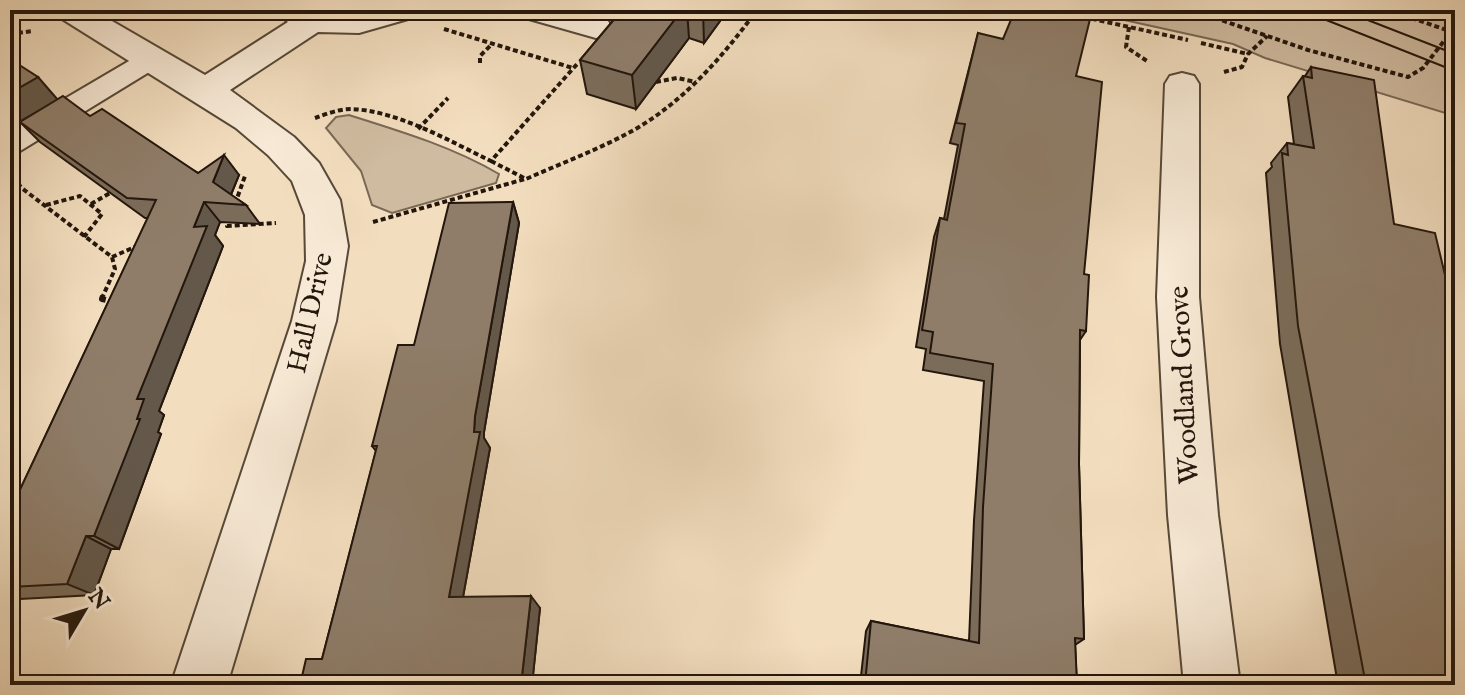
<svg xmlns="http://www.w3.org/2000/svg" width="1465" height="695" font-family="'IM FELL English',serif">
  <style>
    .green { fill: #cfbba0; stroke: #796856; stroke-width: 2 }
    .lines { fill: none; stroke-linecap: round; stroke-linejoin: round }
    .lane-casing { stroke: #574838; stroke-width: 4 }
    .street-casing { stroke: #574838; stroke-width: 4 }
    .path-far1 { stroke: #23160c; stroke-width: 4; stroke-dasharray: 5 3; stroke-linecap: butt }
    .path { stroke: #23160c; stroke-width: 6; stroke-dasharray: 7 4; stroke-linecap: butt }
    .lane { fill: #f7e9d5; fill-rule: evenodd }
    .street { fill: #f7e9d5; fill-rule: evenodd }
    .tram { stroke: #23160c; stroke-width: 2 }
    .wall { fill: #7b6c5a; stroke: #23160c; stroke-width: 2 }
    .shaded-wall { fill: #64584a; stroke: #23160c; stroke-width: 2 }
    .building { fill: #8f7d69; stroke: #23160c; stroke-width: 2 }
    .labels { text-anchor: middle; dominant-baseline: central; stroke-width: 6; stroke-linejoin: round; paint-order: stroke }
    .street-label { font-size: 28px; fill: #23160c; stroke: #f7e9d5 }
  </style>
  <rect width="100%" height="100%" fill="#f2ddbe"/>
  <filter id="stains"><feTurbulence type="fractalNoise" baseFrequency=".0025" numOctaves="4"/><feColorMatrix values="0 0 0 0 .2 0 0 0 0 .09 0 0 0 0 .02 0 0 0 .5 -.17"/></filter>
  <radialGradient id="worn" r=".72"><stop offset=".6" stop-color="#630" stop-opacity="0"/><stop offset="1" stop-color="#630" stop-opacity=".3"/></radialGradient>
  <!-- green -->
  <path class="green" d="M 1079,10 L 1455,10 L 1455,116 L 1265,58 L 1233,44 Z
    M 349,115 C 400,131 453,147 499,174 L 496,183 L 392,213 L 372,205 L 361,171 L 326,128 L 336,117 Z"/>
  <g class="lines">
    <!-- lane casing -->
    <g class="lane-casing">
      <path id="lane" d="M 150,52 L 159,54 L 163,60 L 159,66 L 20,151 L 10,154 L 10,131 L 141,54 Z"/>
    </g>
    <!-- street casing -->
    <g class="street-casing">
      <path id="street" d="M 54,10 L 93,10 L 205,75 L 288,22 L 274,10 L 358,13 L 368,10 L 420,10 L 415,17 L 359,33 L 318,32 L 230,90 L 294,137 L 319,163 L 340,200 L 348,246 L 336,321 L 227,685 L 171,685 L 292,321 L 306,261 L 305,215 L 292,181 L 268,155 L 236,128 L 59,17 Z
        M 517,10 L 569,10 L 608,21 L 612,28 L 608,35 L 596,38 L 522,17 Z
        M 1182,73 L 1194,76 L 1199,84 L 1199,297 L 1218,515 L 1240,685 L 1184,685 L 1168,515 L 1157,297 L 1165,84 L 1170,76 Z"/>
    </g>
    <!-- path-far1 -->
    <path class="path-far1" d="M 1192,10 L 1308,50 L 1408,77 L 1423,68 L 1451,32
      M 1389,10 L 1455,33
      M 725,14 L 753,16
      M 1084,17 L 1188,40
      M 1129,27 L 1126,47 L 1147,61
      M 444,29 L 573,68
      M 10,34 L 33,31
      M 1201,43 L 1248,54
      M 480,63 L 480,56 L 492,44
      M 1224,72 L 1242,67 L 1248,54 L 1267,36
      M 656,82 L 677,78 L 696,82
      M 315,118 C 326,114 339,109 351,109 C 399,111 449,141 491,161 L 578,63
      M 418,129 L 448,98
      M 491,161 L 526,179 C 564,162 603,148 639,127 C 687,98 724,55 757,10
      M 21,184 L 19,186 L 112,257 L 115,269 L 102,298
      M 91,204 L 110,193
      M 235,204 L 245,176
      M 46,205 L 80,196 L 102,214 L 84,237
      M 229,218 L 227,226 L 276,223
      M 373,222 L 525,179
      M 112,257 L 137,246"/>
    <!-- path -->
    <path class="path" d="M 103,296 L 102,299 L 115,302"/>
    <!-- lane -->
    <use href="#lane" class="lane"/>
    <!-- street -->
    <use href="#street" class="street"/>
    <!-- tram -->
    <path class="tram" d="M 1301,10 L 1455,71
      M 1342,10 L 1455,54"/>
  </g>
  <!-- wall -->
  <path class="wall" d="M 622,10 L 728,10 L 704,43 L 689,38 L 636,109 L 587,94 L 580,60 Z
    M 978,33 L 1076,76 L 1084,274 L 1086,331 L 1080,340 L 1079,464 L 1084,639 L 1075,645 L 1077,685 L 860,685 L 866,631 L 871,621 L 969,641 L 974,520 L 984,381 L 923,370 L 926,349 L 916,347 L 934,237 L 940,218 L 944,219 L 958,145 L 950,143 Z
    M 1311,67 L 1394,224 L 1455,317 L 1455,527 L 1454,527 L 1455,685 L 1338,685 L 1280,344 L 1266,173 L 1272,167 L 1271,163 L 1287,143 L 1294,144 L 1288,97 L 1303,76 L 1305,76 Z
    M 90,116 L 198,173 L 239,175 L 231,195 L 246,205 L 260,224 L 220,222 L 215,235 L 223,246 L 159,411 L 164,415 L 158,432 L 161,434 L 119,549 L 111,549 L 94,595 L 20,599 L 10,595 L 10,511 L 148,218 L 145,218 L 40,142 L 20,122 Z
    M 513,202 L 519,223 L 484,432 L 484,438 L 490,448 L 463,597 L 540,608 L 532,685 L 300,685 L 322,659 L 376,451 L 372,446 L 414,345 Z"/>
  <!-- shaded-wall -->
  <path class="shaded-wall" d="M 682,10 L 687,10 L 689,38 L 636,109 L 632,75 Z
    M 703,10 L 728,10 L 704,43 Z
    M 38,77 L 58,100 L 15,124 L 10,119 L 10,93 Z
    M 224,155 L 239,175 L 228,202 L 213,182 Z
    M 204,202 L 220,222 L 215,235 L 223,246 L 159,411 L 164,415 L 158,432 L 161,434 L 119,549 L 94,536 L 137,419 L 137,399 L 194,227 Z
    M 513,202 L 519,223 L 484,432 L 484,438 L 490,448 L 461,608 L 449,597 L 474,432 L 475,416 Z
    M 86,536 L 111,549 L 94,595 L 67,584 Z
    M 531,596 L 540,608 L 532,685 L 522,676 Z
    M 439,677 L 451,685 L 437,685 Z"/>
  <!-- building -->
  <path class="building" d="M 622,10 L 682,10 L 632,75 L 580,60 Z
    M 1015,10 L 1087,10 L 1086,14 L 1091,15 L 1076,76 L 1102,82 L 1084,274 L 1089,275 L 1086,331 L 1080,330 L 1079,464 L 1084,639 L 1075,638 L 1077,685 L 865,684 L 871,621 L 979,643 L 983,507 L 993,364 L 930,353 L 933,332 L 922,330 L 940,218 L 947,220 L 965,124 L 956,123 L 978,33 L 1003,39 Z
    M 10,59 L 38,77 L 10,93 Z
    M 1311,67 L 1374,80 L 1394,224 L 1435,233 L 1455,317 L 1455,508 L 1448,506 L 1455,531 L 1455,685 L 1366,685 L 1298,326 L 1282,153 L 1288,155 L 1287,143 L 1314,148 L 1303,76 L 1312,78 Z
    M 63,96 L 90,116 L 102,109 L 198,173 L 224,155 L 213,182 L 246,205 L 204,202 L 194,227 L 207,226 L 137,399 L 144,399 L 137,419 L 140,419 L 94,536 L 86,536 L 67,584 L 10,587 L 10,549 L 14,540 L 10,540 L 10,511 L 156,200 L 127,198 L 20,122 Z
    M 513,202 L 475,416 L 474,432 L 480,432 L 449,597 L 531,596 L 522,676 L 439,677 L 437,685 L 300,685 L 306,659 L 322,659 L 377,446 L 372,446 L 398,345 L 414,345 L 449,203 Z"/>
  <g class="labels">
    <!-- street labels -->
    <g class="street-label">
      <text transform="translate(311 313) rotate(-77)">Hall Drive</text>
      <text transform="translate(1185 385) rotate(-93)">Woodland Grove</text>
    </g>
  </g>
  <!-- margin -->
  <rect width="1465" height="695" fill="none" stroke="#f2ddbe" stroke-width="40"/>
  <rect x="12" y="12" width="1441" height="671" fill="none" stroke="#23160c" stroke-width="4"/>
  <rect x="20" y="20" width="1425" height="655" fill="none" stroke="#23160c" stroke-width="2"/>
  <!-- north arrow -->
  <g transform="translate(84 611) rotate(52)" stroke="#f7e9d5" stroke-width="6" paint-order="stroke">
  <path d="M0-6L14 30L0 20L-14 30Z" fill="#23160c"/>
  <text y="-12" font-size="22" font-weight="bold" text-anchor="middle" fill="#23160c">N</text>
  </g>
  <rect width="100%" height="100%" filter="url(#stains)"/>
  <rect width="100%" height="100%" fill="url(#worn)"/>
</svg>
